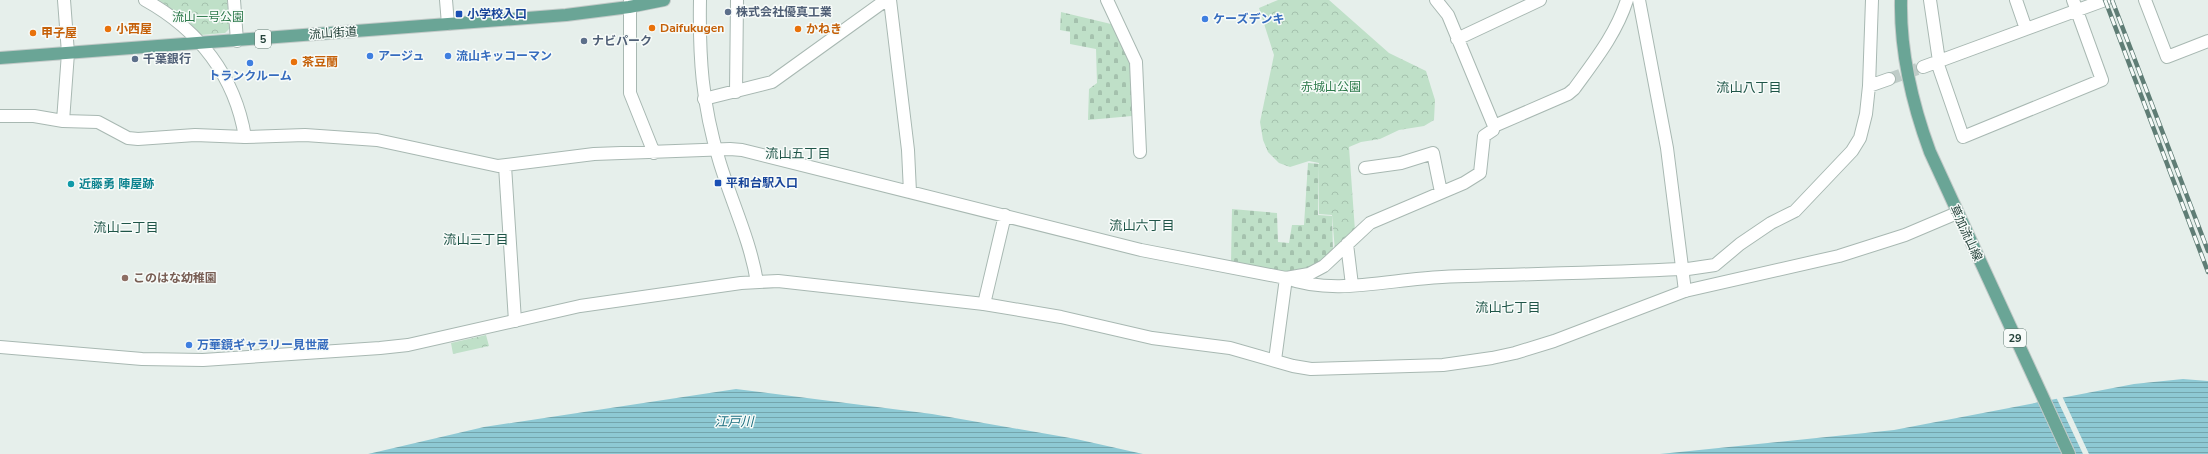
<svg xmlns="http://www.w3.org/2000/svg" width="2208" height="454" font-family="'Nunito Sans','Noto Sans JP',sans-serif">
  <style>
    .forest { fill: url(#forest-crowns) }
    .cemetery { fill: url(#cemetery-stones) }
    .water { fill: url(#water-rules) }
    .pier { fill: #e6efeb }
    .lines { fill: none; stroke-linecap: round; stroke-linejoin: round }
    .minor-tunnel { stroke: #bfccc8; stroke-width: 12; stroke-dasharray: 12 6; stroke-linecap: butt }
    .minor-casing { stroke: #a8b8b2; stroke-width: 14 }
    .tertiary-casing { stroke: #a8b8b2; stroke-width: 14 }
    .primary-casing { stroke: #c2cac8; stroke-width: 14 }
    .minor { stroke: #fff; stroke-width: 12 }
    .tertiary { stroke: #fff; stroke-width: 12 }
    .primary { stroke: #6aa596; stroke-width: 12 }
    .rail-casing { stroke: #5f7d75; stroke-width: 4.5 }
    .rail { stroke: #f7fbf9; stroke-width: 3; stroke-dasharray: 9; stroke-linecap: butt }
    .service-dot { fill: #5c6f8a; stroke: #f7fbf9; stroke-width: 1.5 }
    .transit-dot { fill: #1a4fb4; stroke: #f7fbf9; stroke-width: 1.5 }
    .shop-dot { fill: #3f7fe0; stroke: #f7fbf9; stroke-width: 1.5 }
    .food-dot { fill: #e8710a; stroke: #f7fbf9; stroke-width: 1.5 }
    .culture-dot { fill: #0f9aa8; stroke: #f7fbf9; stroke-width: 1.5 }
    .education-dot { fill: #8d6e63; stroke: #f7fbf9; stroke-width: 1.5 }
    .labels { text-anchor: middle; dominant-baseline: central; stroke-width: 3; stroke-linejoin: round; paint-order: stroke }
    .shield { fill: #f7fbf9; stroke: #637a73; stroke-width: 1 }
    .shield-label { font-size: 11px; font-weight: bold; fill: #24423a }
    .service-label { font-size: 12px; font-weight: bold; fill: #4e5e75; stroke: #f7fbf9; text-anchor: start }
    .transit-label { font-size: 12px; font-weight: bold; fill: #164399; stroke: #f7fbf9; text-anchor: start }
    .park-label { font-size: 12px; fill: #2d7a4b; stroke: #f7fbf9 }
    .shop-label { font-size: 12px; font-weight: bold; fill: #366cbe; stroke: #f7fbf9; text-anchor: start }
    .food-label { font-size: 12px; font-weight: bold; fill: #c56008; stroke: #f7fbf9; text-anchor: start }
    .street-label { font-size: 12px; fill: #24423a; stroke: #f7fbf9 }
    .culture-label { font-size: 12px; font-weight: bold; fill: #0d838f; stroke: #f7fbf9; text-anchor: start }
    .education-label { font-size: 12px; font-weight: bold; fill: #785e54; stroke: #f7fbf9; text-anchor: start }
    .neighbourhood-label { font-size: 13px; fill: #1f5548; stroke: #f7fbf9 }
    .water-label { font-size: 13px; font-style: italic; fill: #1c6f80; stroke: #f7fbf9 }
  </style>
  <defs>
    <pattern id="forest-crowns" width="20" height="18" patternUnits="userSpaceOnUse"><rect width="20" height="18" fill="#bfe0c8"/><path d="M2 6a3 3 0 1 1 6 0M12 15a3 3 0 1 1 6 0" fill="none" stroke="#a4c1ad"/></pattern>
    <pattern id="cemetery-stones" width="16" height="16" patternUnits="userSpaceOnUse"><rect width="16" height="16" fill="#bfe0c8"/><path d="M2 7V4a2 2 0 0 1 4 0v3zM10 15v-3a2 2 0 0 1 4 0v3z" fill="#a4c1ad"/></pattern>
    <pattern id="water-rules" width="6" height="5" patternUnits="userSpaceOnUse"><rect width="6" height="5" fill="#8ec9d4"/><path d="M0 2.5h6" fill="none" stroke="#74a5ad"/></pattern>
  </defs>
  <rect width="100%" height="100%" fill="#e6efeb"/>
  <!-- forest -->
  <path class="forest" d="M 159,0 L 227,0 L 230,28 L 225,33 L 201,35 L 188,21 Z
    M 1278,0 L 1329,0 L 1389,53 L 1426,71 L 1435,100 L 1434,120 L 1424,126 L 1399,130 L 1380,139 L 1361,142 L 1349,147 L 1355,231 L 1335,251 L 1332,215 L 1319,214 L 1319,163 L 1309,161 L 1290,167 L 1279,163 L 1268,152 L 1263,140 L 1260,122 L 1274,55 L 1259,8 Z
    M 486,335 L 489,346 L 453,354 L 451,343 Z"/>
  <!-- cemetery -->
  <path class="cemetery" d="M 1061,12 L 1111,24 L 1131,66 L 1132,116 L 1088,120 L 1089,89 L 1097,83 L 1096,49 L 1070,44 L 1070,32 L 1060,30 Z
    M 1308,163 L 1319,164 L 1318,215 L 1332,216 L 1333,252 L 1323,263 L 1291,274 L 1231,263 L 1232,209 L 1277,213 L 1278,242 L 1289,243 L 1292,225 L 1304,225 Z"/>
  <!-- water -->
  <path class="water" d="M 2183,379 L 2208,381 L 2208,454 L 1660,454 L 1894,430 L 2134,384 Z
    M 736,389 L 932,414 L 1076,439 L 1143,454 L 368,454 L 484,427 Z"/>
  <!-- pier -->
  <path class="pier" d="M 2062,396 L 2089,454 L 2083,454 L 2056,397 Z"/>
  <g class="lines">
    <!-- minor-tunnel -->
    <path class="minor-tunnel" d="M 1889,79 L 1923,67"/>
    <!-- minor casing -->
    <g class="minor-casing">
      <path id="minor" d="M 234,0 L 237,41
        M 446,0 L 448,24
        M 630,0 L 630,93 L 654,153
        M 890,0 L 908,150 L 910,192
        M 1107,0 L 1136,62 L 1140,152
        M 1639,0 L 1667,148 L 1685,291
        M 1930,0 L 1939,61
        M 2016,0 L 2026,29
        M 2145,0 L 2167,57 L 2208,41
        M 1457,39 L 1540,0
        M 1937,62 L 1963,137 L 2102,80 L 2073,0
        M 1923,67 L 2105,0
        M 1869,86 L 1889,79
        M 736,92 L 737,0
        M 704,99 L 772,82 L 886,0
        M 0,116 L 34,116 L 63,121 L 98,122 L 128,138 L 138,139 L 195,135 L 245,137 L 305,135 L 377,140 L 498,166 L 594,154 L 730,149 L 742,150 L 1141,250 L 1286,278 C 1334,296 1391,279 1442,277 C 1521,274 1601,273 1681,269
        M 63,121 L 68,53 L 64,0
        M 1494,126 L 1568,94 L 1574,89 C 1595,60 1616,34 1627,0
        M 505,166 L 515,321
        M 1365,168 L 1401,163 L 1433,153 L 1441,192
        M 1347,244 L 1352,285
        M 1681,270 L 1715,265 L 1740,244 L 1771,223 L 1795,211 L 1852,151 L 1860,138 L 1866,114 L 1869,86 L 1872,0
        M 984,304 L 1005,215
        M 1275,360 L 1286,278 L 1309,274 L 1324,266 L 1370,223 L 1464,183 L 1480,173 L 1484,136 L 1493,130 L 1494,126 L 1448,15 L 1436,0"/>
    </g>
    <!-- tertiary casing -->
    <g class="tertiary-casing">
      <path id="tertiary" d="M 145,0 C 199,30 235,76 245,137
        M 700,0 C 699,57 702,104 719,160 C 731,201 750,239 757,282
        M 0,347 L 142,359 L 203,360 L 380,348 L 408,345 L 580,306 L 741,283 L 778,281 L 984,304 L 1061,317 L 1152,338 L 1230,348 L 1293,366 L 1311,369 L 1443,365 L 1492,358 L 1515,353 L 1554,341 L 1685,291 L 1839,256 L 1905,235 L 1957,213"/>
    </g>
    <!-- primary casing -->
    <g class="primary-casing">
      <path id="primary" d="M 1901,0 C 1900,52 1912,103 1930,152 L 2069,454
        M 0,58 L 566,15 L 629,7 L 664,0"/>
    </g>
    <!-- minor -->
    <use href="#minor" class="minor"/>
    <!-- tertiary -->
    <use href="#tertiary" class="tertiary"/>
    <!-- primary -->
    <use href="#primary" class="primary"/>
    <!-- rail casing -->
    <g class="rail-casing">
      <path id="rail" d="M 2105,0 L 2208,272
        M 2112,0 L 2208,251"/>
    </g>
    <!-- rail -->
    <use href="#rail" class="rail"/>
  </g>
  <!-- markers -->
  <g class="service-dot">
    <circle cx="728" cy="12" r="4"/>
    <circle cx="584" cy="41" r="4"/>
    <circle cx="135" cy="59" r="4"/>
  </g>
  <g class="transit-dot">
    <rect x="455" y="10" width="8" height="8" rx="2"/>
    <rect x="714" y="179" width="8" height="8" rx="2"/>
  </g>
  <g class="shop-dot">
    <circle cx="1205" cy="19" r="4"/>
    <circle cx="370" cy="56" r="4"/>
    <circle cx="448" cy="56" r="4"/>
    <circle cx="250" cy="63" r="4"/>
    <circle cx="189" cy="345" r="4"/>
  </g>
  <g class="food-dot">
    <circle cx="652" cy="28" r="4"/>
    <circle cx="108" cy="29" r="4"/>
    <circle cx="798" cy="29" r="4"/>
    <circle cx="33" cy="33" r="4"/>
    <circle cx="294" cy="62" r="4"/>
  </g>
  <circle class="culture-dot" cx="71" cy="184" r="4"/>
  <circle class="education-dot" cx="125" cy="278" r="4"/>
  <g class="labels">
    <!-- shield labels -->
    <g class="shield">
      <rect x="255" y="30" width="16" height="18" rx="3"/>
      <rect x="2004" y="329" width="22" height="18" rx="3"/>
    </g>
    <g class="shield-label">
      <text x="263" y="39">5</text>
      <text x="2015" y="338">29</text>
    </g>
    <!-- service labels -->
    <g class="service-label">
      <text x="736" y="12">株式会社優真工業</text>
      <text x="592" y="41">ナビパーク</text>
      <text x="143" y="59">千葉銀行</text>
    </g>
    <!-- transit labels -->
    <g class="transit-label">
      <text x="467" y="14">小学校入口</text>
      <text x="726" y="183">平和台駅入口</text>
    </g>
    <!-- park labels -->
    <g class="park-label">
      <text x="208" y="17">流山一号公園</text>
      <text x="1331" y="87">赤城山公園</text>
    </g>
    <!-- shop labels -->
    <g class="shop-label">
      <text x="1213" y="19">ケーズデンキ</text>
      <text x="378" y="56">アージュ</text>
      <text x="456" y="56">流山キッコーマン</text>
      <text x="250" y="76" text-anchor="middle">トランクルーム</text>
      <text x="197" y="345">万華鏡ギャラリー見世蔵</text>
    </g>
    <!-- food labels -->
    <g class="food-label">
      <text x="660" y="28">Daifukugen</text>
      <text x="116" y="29">小西屋</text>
      <text x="806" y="29">かねき</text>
      <text x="41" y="33">甲子屋</text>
      <text x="302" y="62">茶豆蘭</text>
    </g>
    <!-- street labels -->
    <g class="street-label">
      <text transform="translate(333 33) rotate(-4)">流山街道</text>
      <text transform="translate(1966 233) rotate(65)">草加流山線</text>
    </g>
    <!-- culture labels -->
    <g class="culture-label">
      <text x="79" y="184">近藤勇 陣屋跡</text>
    </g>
    <!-- education labels -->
    <g class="education-label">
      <text x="133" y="278">このはな幼稚園</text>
    </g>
    <!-- neighbourhood labels -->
    <g class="neighbourhood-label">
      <text x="1749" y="88">流山八丁目</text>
      <text x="798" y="154">流山五丁目</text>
      <text x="1142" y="226">流山六丁目</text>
      <text x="126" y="228">流山二丁目</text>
      <text x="476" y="240">流山三丁目</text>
      <text x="1508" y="308">流山七丁目</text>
    </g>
    <!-- water labels -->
    <g class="water-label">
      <text x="734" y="422">江戸川</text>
    </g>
  </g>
</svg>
